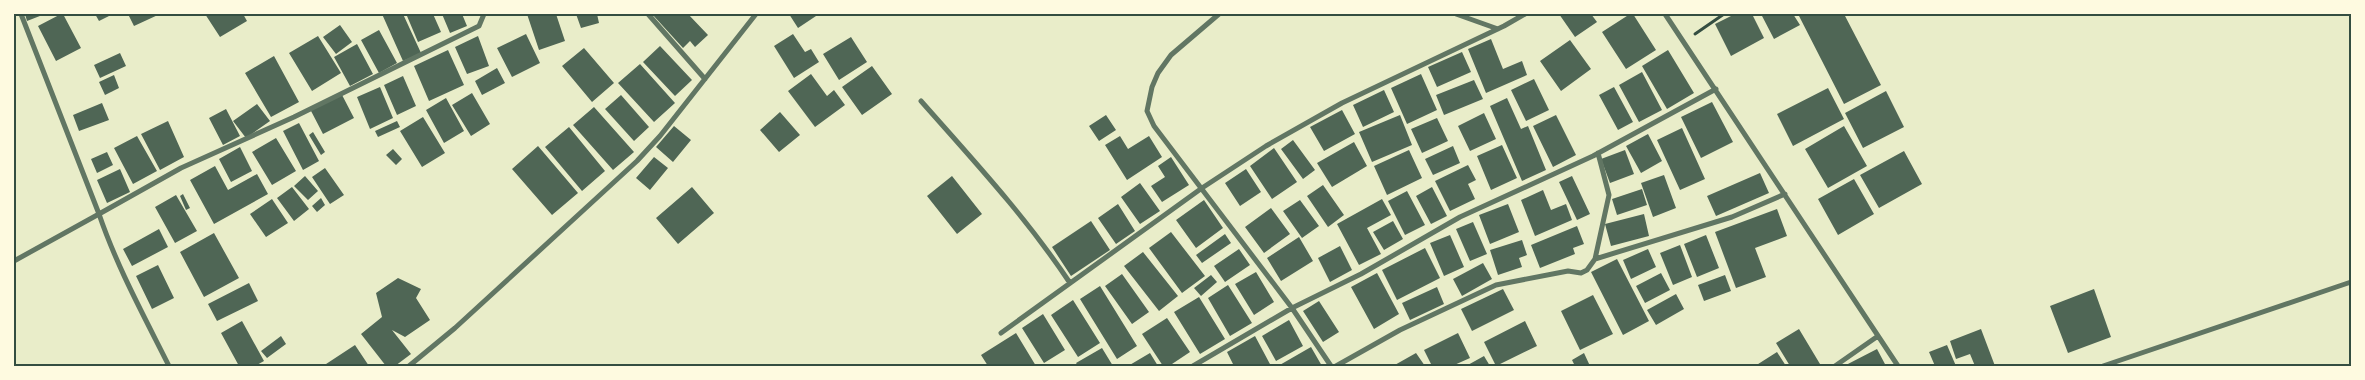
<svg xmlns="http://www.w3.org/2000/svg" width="2365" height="380" font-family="'Space Grotesk',sans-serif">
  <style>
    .building { fill: #4f6655 }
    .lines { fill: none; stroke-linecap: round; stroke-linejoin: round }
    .path { stroke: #344e41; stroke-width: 3 }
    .minor { stroke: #617663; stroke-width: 5 }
    .neatline { fill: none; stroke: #344e41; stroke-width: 2 }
  </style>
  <rect width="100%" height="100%" fill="#e9edc9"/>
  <!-- building -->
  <path class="building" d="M 25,14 L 45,14 L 27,21 Z
    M 61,14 L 63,14 L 81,48 L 56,61 L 38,26 Z
    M 95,14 L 107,14 L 109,16 L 99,21 Z
    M 128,14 L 160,14 L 134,26 Z
    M 205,14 L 243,14 L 247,21 L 220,37 Z
    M 382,14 L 403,14 L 421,53 L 403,61 Z
    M 413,14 L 433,14 L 441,32 L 418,42 L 407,16 Z
    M 442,14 L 462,14 L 467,26 L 450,33 Z
    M 527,14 L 556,14 L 565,41 L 539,50 Z
    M 576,14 L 597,14 L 599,23 L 581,28 Z
    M 652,14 L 688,14 L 708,35 L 695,47 L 690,41 L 683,48 Z
    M 789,14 L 819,14 L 798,28 Z
    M 1559,14 L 1591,14 L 1597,22 L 1575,37 Z
    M 1630,14 L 1633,14 L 1656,50 L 1626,69 L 1602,32 Z
    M 1735,14 L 1752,14 L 1764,38 L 1731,56 L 1715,24 Z
    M 1761,14 L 1793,14 L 1800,25 L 1774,39 Z
    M 1798,14 L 1844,14 L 1881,85 L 1844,104 Z
    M 340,25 L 352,42 L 336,54 L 323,37 Z
    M 379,30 L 397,63 L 379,73 L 361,40 Z
    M 526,34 L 540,63 L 512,77 L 497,48 Z
    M 793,34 L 805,52 L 811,49 L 819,62 L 794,78 L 774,46 Z
    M 318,36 L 341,73 L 312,91 L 289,53 Z
    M 478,36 L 489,66 L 467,74 L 455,47 Z
    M 851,37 L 867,62 L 839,80 L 823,54 Z
    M 1491,39 L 1503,69 L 1522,61 L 1527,75 L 1486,93 L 1468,49 Z
    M 1570,40 L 1591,69 L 1561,91 L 1540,61 Z
    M 357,44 L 373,74 L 350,86 L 334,57 Z
    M 660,46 L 692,80 L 675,96 L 643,62 Z
    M 584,48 L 614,83 L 592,102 L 562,66 Z
    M 448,50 L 464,85 L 429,101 L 414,66 Z
    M 1668,50 L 1694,93 L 1667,109 L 1642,66 Z
    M 1462,52 L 1471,72 L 1437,87 L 1428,67 Z
    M 120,53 L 126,66 L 100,78 L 94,65 Z
    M 274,56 L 299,102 L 271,117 L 245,73 Z
    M 640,64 L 675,103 L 654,122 L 618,83 Z
    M 872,66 L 892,94 L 862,115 L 842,87 Z
    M 497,68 L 505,83 L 482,95 L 475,81 Z
    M 1642,72 L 1662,110 L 1639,122 L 1619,85 Z
    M 811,74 L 827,96 L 834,90 L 845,105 L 815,127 L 788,91 Z
    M 1421,74 L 1437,110 L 1407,124 L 1391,88 Z
    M 114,75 L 119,88 L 105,95 L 99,82 Z
    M 403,76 L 416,106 L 397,115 L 384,85 Z
    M 1534,79 L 1549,110 L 1526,121 L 1511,90 Z
    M 1474,80 L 1483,99 L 1444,115 L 1436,95 Z
    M 380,87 L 393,118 L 370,129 L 357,97 Z
    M 1614,87 L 1633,122 L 1618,130 L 1599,95 Z
    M 1828,88 L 1844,119 L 1793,146 L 1777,114 Z
    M 1384,90 L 1394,112 L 1363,127 L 1353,105 Z
    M 1886,91 L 1904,127 L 1863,148 L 1845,113 Z
    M 341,93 L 354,118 L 323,134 L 310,109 Z
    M 472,93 L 490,124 L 471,136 L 452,105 Z
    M 621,95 L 649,127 L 634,141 L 605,109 Z
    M 446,98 L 464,131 L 444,143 L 426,110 Z
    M 1507,98 L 1521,129 L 1528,126 L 1546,170 L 1522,181 L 1490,106 Z
    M 1712,102 L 1733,142 L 1701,158 L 1681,117 Z
    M 102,103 L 109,120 L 79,131 L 73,115 Z
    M 257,104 L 270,121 L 246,138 L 233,121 Z
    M 594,107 L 634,152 L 613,170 L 573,125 Z
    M 226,109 L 240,136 L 223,145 L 209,118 Z
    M 1342,110 L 1355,134 L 1324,151 L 1310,127 Z
    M 780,112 L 800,135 L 779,152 L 760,130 Z
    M 1484,113 L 1496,139 L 1470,151 L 1458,126 Z
    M 1106,115 L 1116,130 L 1099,141 L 1089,126 Z
    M 1400,115 L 1412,145 L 1372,162 L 1359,132 Z
    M 1556,115 L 1576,155 L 1553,167 L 1533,126 Z
    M 423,117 L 445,153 L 422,167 L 400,131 Z
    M 1437,118 L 1448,141 L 1422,153 L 1411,129 Z
    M 168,121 L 184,157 L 160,170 L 141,134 Z
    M 397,121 L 400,127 L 378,137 L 375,131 Z
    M 299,123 L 319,161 L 303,170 L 283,131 Z
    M 674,126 L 691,140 L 673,162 L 656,147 Z
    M 1844,126 L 1867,166 L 1828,188 L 1805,149 Z
    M 569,127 L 605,171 L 582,191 L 545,147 Z
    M 1682,128 L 1705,179 L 1680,190 L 1657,140 Z
    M 313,132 L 325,152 L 321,155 L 309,135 Z
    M 1648,134 L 1662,161 L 1641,173 L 1626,146 Z
    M 137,136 L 157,171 L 133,184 L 114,148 Z
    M 1120,136 L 1128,149 L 1149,136 L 1162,157 L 1127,180 L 1105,145 Z
    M 276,138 L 296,171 L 272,185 L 252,152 Z
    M 1293,140 L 1315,170 L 1303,179 L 1281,149 Z
    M 1354,142 L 1367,166 L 1332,187 L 1317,163 Z
    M 1502,145 L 1517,178 L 1491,190 L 1477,156 Z
    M 538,146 L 578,193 L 552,215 L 512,169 Z
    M 1453,146 L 1460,163 L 1433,175 L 1425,159 Z
    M 240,147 L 252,171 L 231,182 L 219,159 Z
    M 1274,148 L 1297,182 L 1272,199 L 1250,166 Z
    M 393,149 L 402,159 L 396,165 L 386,155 Z
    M 1409,150 L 1422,178 L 1387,195 L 1374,166 Z
    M 1625,150 L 1634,174 L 1610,183 L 1601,159 Z
    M 1904,151 L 1922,184 L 1879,208 L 1860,175 Z
    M 107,152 L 113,165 L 97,173 L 91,159 Z
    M 654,157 L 668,168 L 650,190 L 636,178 Z
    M 1171,157 L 1189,185 L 1162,202 L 1151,186 L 1165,177 L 1158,166 Z
    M 1468,165 L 1476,180 L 1468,184 L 1475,199 L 1450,211 L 1435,181 Z
    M 215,166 L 228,190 L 257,174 L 268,194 L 214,224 L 190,180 Z
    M 325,168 L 344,195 L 330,204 L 312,177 Z
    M 120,169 L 130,192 L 107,203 L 97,180 Z
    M 1246,169 L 1261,192 L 1240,206 L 1225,183 Z
    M 1760,173 L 1769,193 L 1716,216 L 1707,196 Z
    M 1664,175 L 1676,208 L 1653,217 L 1641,183 Z
    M 305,176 L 318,191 L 308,200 L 294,186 Z
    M 952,176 L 982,214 L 957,234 L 927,196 Z
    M 1572,176 L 1590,214 L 1577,220 L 1559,182 Z
    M 1854,179 L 1874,214 L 1838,235 L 1818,199 Z
    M 1140,183 L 1160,211 L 1140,224 L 1121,197 Z
    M 1323,185 L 1344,215 L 1328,227 L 1307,196 Z
    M 292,187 L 309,209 L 294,221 L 277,198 Z
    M 692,187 L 714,213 L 678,244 L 656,218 Z
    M 1432,187 L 1447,216 L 1431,224 L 1416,196 Z
    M 1642,189 L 1647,205 L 1617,215 L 1612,199 Z
    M 1543,190 L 1551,210 L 1566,204 L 1572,220 L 1535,236 L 1521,200 Z
    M 1407,191 L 1425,225 L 1405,235 L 1388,201 Z
    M 183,194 L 190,208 L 186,210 L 180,196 Z
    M 176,195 L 197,231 L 175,243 L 155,207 Z
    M 321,198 L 325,205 L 317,212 L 312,206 Z
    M 272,199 L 288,223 L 266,237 L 250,214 Z
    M 1382,199 L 1391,215 L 1367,228 L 1381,254 L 1359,265 L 1337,224 Z
    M 1204,200 L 1223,228 L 1196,248 L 1176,220 Z
    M 1300,200 L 1319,226 L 1302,238 L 1283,211 Z
    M 1118,204 L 1135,231 L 1116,244 L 1098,218 Z
    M 1508,204 L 1519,232 L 1490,244 L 1479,215 Z
    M 1271,208 L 1290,234 L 1264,253 L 1245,227 Z
    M 1777,209 L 1787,236 L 1755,248 L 1766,277 L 1736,288 L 1715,232 Z
    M 1644,214 L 1649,236 L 1611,246 L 1605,224 Z
    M 1091,221 L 1110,250 L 1071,276 L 1052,247 Z
    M 1393,221 L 1403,239 L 1384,250 L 1373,232 Z
    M 1473,222 L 1487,254 L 1470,261 L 1456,229 Z
    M 1577,226 L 1584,244 L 1573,248 L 1575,254 L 1540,268 L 1531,245 Z
    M 159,229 L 168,247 L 132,266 L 123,249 Z
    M 1171,232 L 1205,276 L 1182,293 L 1149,248 Z
    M 214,233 L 239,278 L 204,297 L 180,252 Z
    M 1225,234 L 1231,243 L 1202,263 L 1196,255 Z
    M 1450,235 L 1464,267 L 1444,276 L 1430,243 Z
    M 1706,235 L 1719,268 L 1697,277 L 1684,244 Z
    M 1299,237 L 1313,261 L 1281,281 L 1267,258 Z
    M 1522,240 L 1527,255 L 1519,258 L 1522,267 L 1498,275 L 1490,250 Z
    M 1680,245 L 1692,277 L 1673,285 L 1660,253 Z
    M 1340,246 L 1352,270 L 1330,282 L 1318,258 Z
    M 1425,248 L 1440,278 L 1397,300 L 1382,270 Z
    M 1239,249 L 1250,265 L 1225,282 L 1214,266 Z
    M 1648,249 L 1656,267 L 1631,279 L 1623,260 Z
    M 1143,252 L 1178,296 L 1159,311 L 1124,266 Z
    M 1617,259 L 1649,321 L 1623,335 L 1591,272 Z
    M 1483,263 L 1492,279 L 1462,296 L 1453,279 Z
    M 158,265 L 174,298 L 152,309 L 136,276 Z
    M 1256,272 L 1274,302 L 1254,315 L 1235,284 Z
    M 1377,273 L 1399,314 L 1374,329 L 1351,287 Z
    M 1661,273 L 1670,290 L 1645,303 L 1636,286 Z
    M 1122,274 L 1149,312 L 1132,324 L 1105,286 Z
    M 1211,275 L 1217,282 L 1201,296 L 1194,288 Z
    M 1725,275 L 1731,291 L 1704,301 L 1698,285 Z
    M 398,278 L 421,289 L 416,298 L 430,320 L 405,337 L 392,330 L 411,354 L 395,366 L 386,366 L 361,334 L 382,317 L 376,293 Z
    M 249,283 L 258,301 L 217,321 L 208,304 Z
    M 1228,285 L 1252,323 L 1230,336 L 1208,298 Z
    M 1100,286 L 1137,346 L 1117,359 L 1080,299 Z
    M 1437,287 L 1444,304 L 1410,320 L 1402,303 Z
    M 1503,289 L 1514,310 L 1472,331 L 1461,309 Z
    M 2094,289 L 2111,337 L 2068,353 L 2050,306 Z
    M 1676,294 L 1684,309 L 1656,325 L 1647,310 Z
    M 1593,295 L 1613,334 L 1580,350 L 1561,311 Z
    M 1199,297 L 1225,339 L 1200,354 L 1174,312 Z
    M 1073,300 L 1100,343 L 1078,357 L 1051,315 Z
    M 1319,301 L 1339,332 L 1323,342 L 1303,311 Z
    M 1043,314 L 1065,350 L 1044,363 L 1022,328 Z
    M 1167,318 L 1190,352 L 1169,366 L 1163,366 L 1142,334 Z
    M 1289,320 L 1303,346 L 1276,361 L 1262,336 Z
    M 242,321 L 264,361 L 255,366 L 239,366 L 221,333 Z
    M 1525,321 L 1537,346 L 1496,366 L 1484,342 Z
    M 1799,329 L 1820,364 L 1816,366 L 1790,366 L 1776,343 Z
    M 1981,329 L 1995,366 L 1975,366 L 1970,354 L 1956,359 L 1950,341 Z
    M 1016,333 L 1036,366 L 988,366 L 981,355 Z
    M 1458,333 L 1470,358 L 1452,366 L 1432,366 L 1424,350 Z
    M 281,336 L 286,344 L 267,358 L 261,351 Z
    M 1255,336 L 1271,366 L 1234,366 L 1227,352 Z
    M 355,345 L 369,366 L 323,366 Z
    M 1947,345 L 1956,366 L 1935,366 L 1929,352 Z
    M 1311,347 L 1322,366 L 1278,366 Z
    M 1102,348 L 1113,366 L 1078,366 L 1076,363 Z
    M 1877,349 L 1886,366 L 1844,366 Z
    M 1777,352 L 1786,366 L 1755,366 Z
    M 1150,353 L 1158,366 L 1128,366 Z
    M 1416,353 L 1425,366 L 1393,366 Z
    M 1584,353 L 1590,366 L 1575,366 L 1572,360 Z
    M 1484,356 L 1490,366 L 1466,366 Z"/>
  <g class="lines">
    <!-- path -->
    <path class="path" d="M 1695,34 L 1724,14"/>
    <!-- minor -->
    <path class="minor" d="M 21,14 L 99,214 L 181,168 L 294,117 L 479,26 L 484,14
      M 648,14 L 705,79
      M 1219,14 L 1171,55 L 1158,73 L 1152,87 L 1147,111 L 1154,126 L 1292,308 L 1331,366
      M 1456,14 L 1498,29
      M 1665,14 L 1898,366
      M 921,101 C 974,161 1026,217 1070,283
      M 1595,259 L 1609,195 L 1598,153
      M 14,261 L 99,214 C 117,267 144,316 169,366
      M 1001,333 L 1202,188 L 1266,146 L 1342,103 L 1504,26 L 1525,14
      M 409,366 L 455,328 L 637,161 L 660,136 L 756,14
      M 1193,366 L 1292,308 L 1361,274 L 1460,217 L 1593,156 L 1716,89
      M 1336,366 L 1400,330 L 1496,285 L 1568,271 L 1581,273 L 1587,270 L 1595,259 L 1732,217 L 1785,194
      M 1835,366 L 1878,336
      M 2103,366 L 2351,282"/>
  </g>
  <!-- border -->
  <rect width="2365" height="380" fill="none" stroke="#fefae0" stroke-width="30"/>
  <rect x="15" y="15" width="2335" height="350" class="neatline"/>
</svg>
